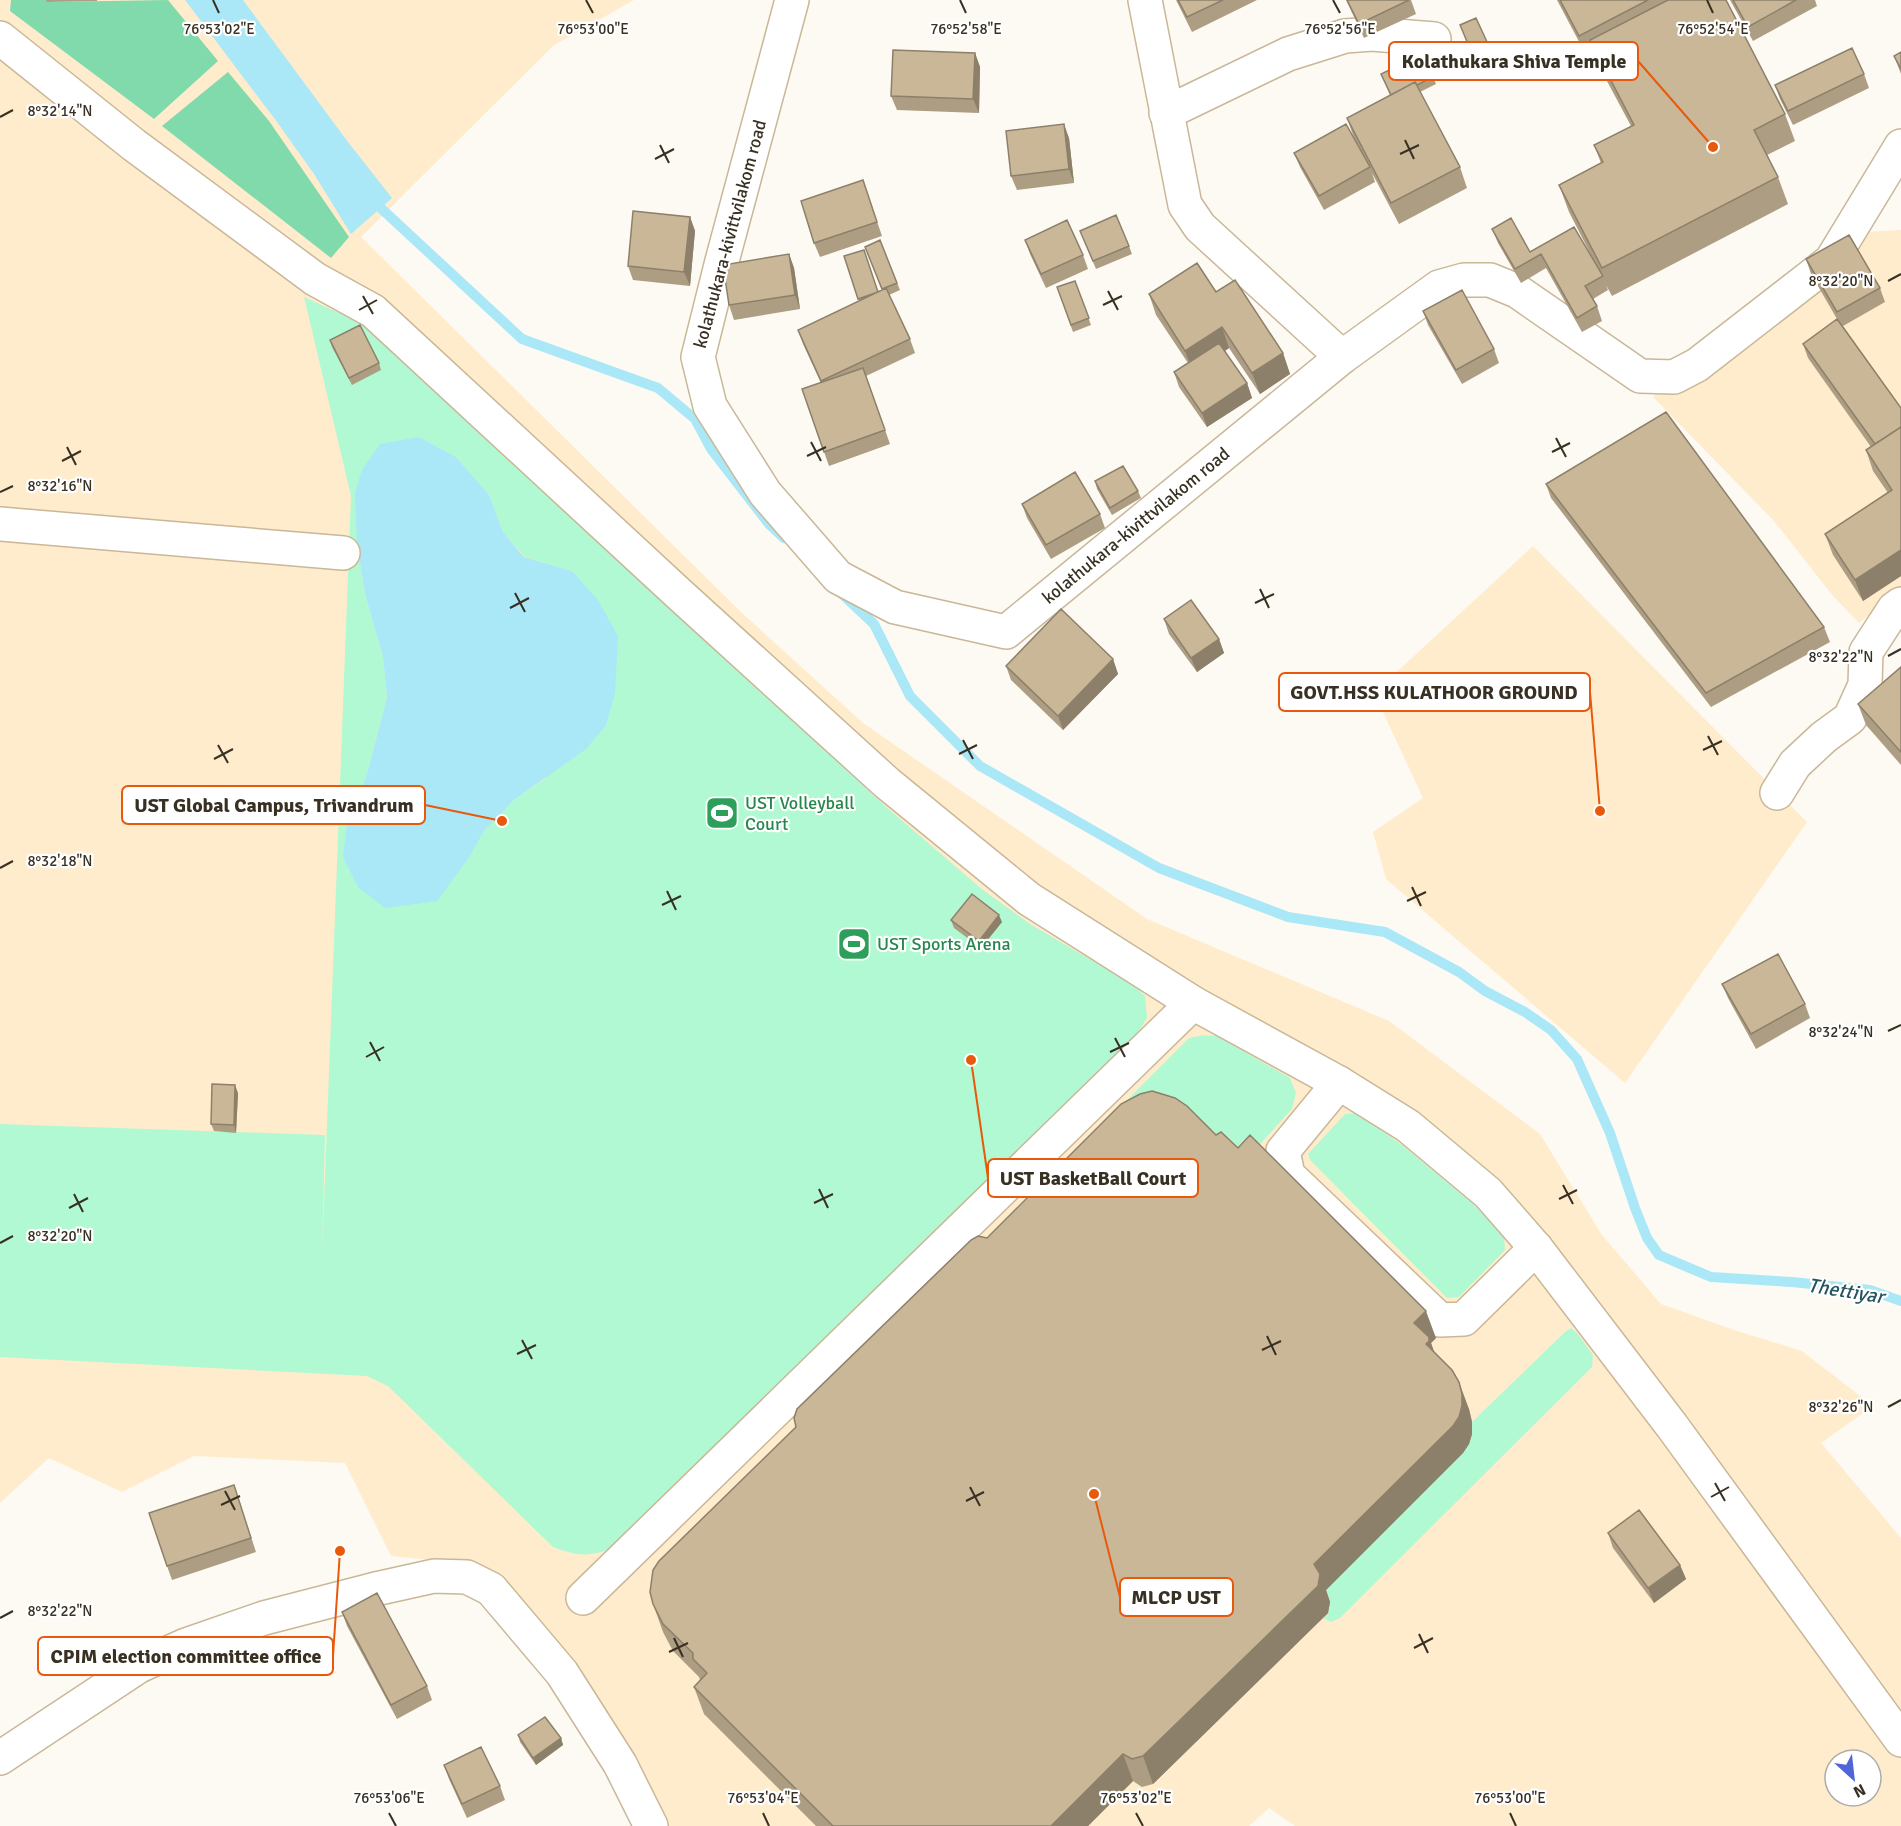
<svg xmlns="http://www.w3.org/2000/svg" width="1901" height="1826" font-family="Signika,sans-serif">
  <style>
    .built { fill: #ffeccd; fill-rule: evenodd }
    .green { fill: #b1f9d2; fill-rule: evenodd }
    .forest { fill: #80daac }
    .water { fill: #aae7f7 }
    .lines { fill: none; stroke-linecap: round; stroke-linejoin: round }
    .stream { stroke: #aae7f7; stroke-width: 10 }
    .minor-casing { stroke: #c9b798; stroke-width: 36 }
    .minor { stroke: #fff; stroke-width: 33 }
    .wall { fill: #ad9d83 }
    .shaded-wall { fill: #8d806a }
    .building { fill: #c9b798; stroke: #8d806a; stroke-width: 1.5 }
    .ticks { fill: none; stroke: #373023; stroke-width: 2 }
    .labels { text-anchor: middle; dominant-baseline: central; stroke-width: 4.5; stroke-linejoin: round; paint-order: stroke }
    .street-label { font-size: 18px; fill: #373023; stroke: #fff }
    .leisure-label { font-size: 18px; fill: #27864d; stroke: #fff; text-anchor: start }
    .water-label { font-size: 20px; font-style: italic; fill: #245460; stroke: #fff }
    .ticks-label { font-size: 15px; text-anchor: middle; fill: #373023; stroke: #fff; stroke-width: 4.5; stroke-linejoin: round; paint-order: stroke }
    .leader { fill: none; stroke: #e8590c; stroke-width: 2 }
    .callout-dot { fill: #e8590c; stroke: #fff; stroke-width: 2 }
    .callout { fill: #fff; stroke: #e8590c; stroke-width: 2 }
    .callout-label { font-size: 20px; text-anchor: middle; font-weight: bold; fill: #373023 }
  </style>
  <rect width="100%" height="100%" fill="#fdfaf3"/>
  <!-- built -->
  <path class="built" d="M 0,0 L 634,0 L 553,46 L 361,237 L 743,614 L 863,723 L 1147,919 L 1389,1021 L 1540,1134 L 1602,1235 L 1661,1304 L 1734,1330 L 1802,1351 L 1873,1406 L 1821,1443 L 1901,1538 L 1901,1826 L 1295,1826 L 1269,1808 L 1249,1826 L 667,1826 L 572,1660 L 482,1565 L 391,1556 L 345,1463 L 194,1456 L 122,1492 L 49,1458 L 0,1503 ZM 1835,1760 L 1871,1760 L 1871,1796 L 1835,1796 Z
    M 1901,230 L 1901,590 L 1859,623 L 1833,596 L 1774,521 L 1653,397 L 1866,232 Z
    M 1533,546 L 1807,822 L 1625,1083 L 1386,879 L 1373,832 L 1423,798 L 1374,693 Z"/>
  <!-- green -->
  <path class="green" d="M 304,297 L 361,323 L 885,806 L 983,890 L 1030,924 L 1132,984 L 1145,996 L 1147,1018 L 1137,1034 L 619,1546 C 592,1556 581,1558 553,1547 L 388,1386 L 367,1376 L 0,1357 L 0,1124 L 325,1135 L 322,1255 L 351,496 ZM 419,437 L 456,457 L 489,495 L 503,532 L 525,557 L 572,571 L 546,778 L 514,800 L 484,831 L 470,856 L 347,824 L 367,774 L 387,697 L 383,657 L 365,594 L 357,544 Z
    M 1204,1035 L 1217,1036 L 1290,1078 L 1296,1093 L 1292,1109 L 1235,1172 L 1126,1111 L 1127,1100 L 1189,1038 Z
    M 1356,1113 L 1402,1145 L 1473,1204 L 1504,1236 L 1505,1250 L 1459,1297 L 1447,1298 L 1310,1160 L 1308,1154 L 1345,1114 Z
    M 1571,1328 L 1577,1333 L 1593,1355 L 1592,1367 L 1340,1618 L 1331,1622 L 1323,1618 L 1328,1613 L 1330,1602 L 1324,1591 L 1463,1453 C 1470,1443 1472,1434 1472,1422 L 1565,1332 Z"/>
  <!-- forest -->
  <path class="forest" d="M 11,0 L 47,0 L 47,2 L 168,0 L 218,61 L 154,119 L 10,11 Z
    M 228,72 L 269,121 L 349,237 L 331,258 L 162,126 Z"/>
  <!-- water -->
  <path class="water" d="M 185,0 L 243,0 L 348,142 L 392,198 L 351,234 L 314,174 L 277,122 Z
    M 419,437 L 456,457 L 489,495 L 503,532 L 524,557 L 572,571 L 598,600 L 618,636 L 615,693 L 606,725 L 586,749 L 514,800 L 484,831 L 470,856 L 437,901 L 385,908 L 358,887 L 343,857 L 347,824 L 367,774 L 387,697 L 383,657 L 365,594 L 357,544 L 355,493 L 362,470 L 380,444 Z"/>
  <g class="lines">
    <!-- stream -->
    <path class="stream" d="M 371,199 L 522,339 L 658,388 L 695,419 L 711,449 L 769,524 L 784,538
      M 840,592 L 874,624 L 910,696 L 980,766 L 1159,868 L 1288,917 L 1385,932 L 1459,972 L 1485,991 L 1525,1012 L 1551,1030 L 1577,1059 L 1610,1133 L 1635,1208 L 1647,1238 L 1659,1255 L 1711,1277 L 1792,1282 L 1870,1290 L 1901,1301"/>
    <!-- minor casing -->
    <g class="minor-casing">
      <g id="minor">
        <path id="s1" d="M 792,0 L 722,261 L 698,357 L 710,406 L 765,493 L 838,577 L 895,607 L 1006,632 L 1342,357 L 1439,287 L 1464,280 L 1490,280 L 1517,291 L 1640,376 L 1674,377 L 1697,365 L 1831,261 L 1901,146"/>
        <path d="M 1145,0 L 1185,205 L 1200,227 L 1342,357"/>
        <path d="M 0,38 L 134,145 L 315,279 L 373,311 L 678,593 L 887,783 L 1029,899 L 1193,1003 L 1339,1083 L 1408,1126 L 1488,1193 L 1536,1248 L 1672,1426 L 1901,1740"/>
        <path d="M 1166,113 L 1288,54 L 1345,36 L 1372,34 L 1434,39"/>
        <path d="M 0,524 L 343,553"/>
        <path d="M 1777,793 L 1795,764 L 1824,737 L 1850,718 L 1865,685 L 1866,652 L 1894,609 L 1901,604"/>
        <path d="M 1339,1083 L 1283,1151 L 1288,1175 L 1440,1320 L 1464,1319 L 1536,1248"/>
        <path d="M 583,1598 L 1193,1003"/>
        <path d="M 0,1758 L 139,1666 L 186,1645 L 264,1618 L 380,1588 L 434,1576 L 467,1577 L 491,1589 L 562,1673 L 620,1764 L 651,1826"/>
      </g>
    </g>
    <!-- minor -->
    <use href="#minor" class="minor"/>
  </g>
  <!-- wall -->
  <path class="wall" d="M 46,0 L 97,0 L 97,1 L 47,2 Z
    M 1176,0 L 1257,0 L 1192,32 Z
    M 1346,0 L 1411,0 L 1416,14 L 1364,38 Z
    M 1557,0 L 1726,0 L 1785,114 L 1795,141 L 1767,155 L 1778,177 L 1788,204 L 1612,296 L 1606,285 L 1608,290 L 1593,299 L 1597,306 L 1602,321 L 1582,332 L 1546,268 L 1521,283 L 1498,243 L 1492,229 L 1530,252 L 1591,255 L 1569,212 L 1559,185 L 1601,163 L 1594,145 L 1631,126 L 1600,68 L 1593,46 L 1584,51 Z
    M 1730,0 L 1815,0 L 1817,6 L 1753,41 Z
    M 1460,25 L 1488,44 L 1490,51 L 1474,58 Z
    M 1901,52 L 1901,74 L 1894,56 Z
    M 975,53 L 980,67 L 979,113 L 897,110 L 891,96 Z
    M 1381,74 L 1433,77 L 1436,84 L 1420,92 L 1460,167 L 1467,188 L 1399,224 L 1372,173 L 1375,182 L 1324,210 L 1300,167 L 1294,153 L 1354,138 L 1347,118 L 1390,95 Z
    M 1864,74 L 1869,88 L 1793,125 L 1780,99 L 1775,85 Z
    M 1069,138 L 1074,183 L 1017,190 L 1011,176 Z
    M 868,195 L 882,236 L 820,257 L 814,243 Z
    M 690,217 L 695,231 L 690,286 L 633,280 L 628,266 Z
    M 1080,231 L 1129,246 L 1132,254 L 1096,269 Z
    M 880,240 L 900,290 L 889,295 L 910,339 L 915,353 L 866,376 L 890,444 L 829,466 L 802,389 L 821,383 L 803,344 L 798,330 L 859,301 L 844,256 L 878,292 L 882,290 L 865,247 Z
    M 1025,240 L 1083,255 L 1088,269 L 1046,288 L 1030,254 Z
    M 789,254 L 794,268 L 800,309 L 734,320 L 729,305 Z
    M 1806,259 L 1880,288 L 1885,302 L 1843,326 L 1901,408 L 1901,576 L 1863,601 L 1833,555 L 1825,534 L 1888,493 L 1873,471 L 1866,450 L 1871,447 L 1808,358 L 1803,344 L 1837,319 L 1811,274 Z
    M 1075,281 L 1091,325 L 1073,332 L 1057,287 Z
    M 1216,292 L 1283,353 L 1290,374 L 1260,394 L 1229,348 L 1225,351 L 1247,383 L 1252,398 L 1207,427 L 1179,387 L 1174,372 L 1188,363 L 1156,315 L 1149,294 Z
    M 1423,311 L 1494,349 L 1499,363 L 1462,384 L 1428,325 Z
    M 330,340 L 379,363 L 381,370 L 352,385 L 332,347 Z
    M 1095,481 L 1138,491 L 1141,498 L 1112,515 L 1097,489 Z
    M 1546,484 L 1824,627 L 1830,642 L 1711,707 L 1551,498 Z
    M 1022,504 L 1100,514 L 1105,528 L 1051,559 L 1027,518 Z
    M 1164,619 L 1219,639 L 1224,653 L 1197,672 L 1169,634 Z
    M 1113,659 L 1118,674 L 1063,730 L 1011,680 L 1006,666 Z
    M 1901,667 L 1901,765 L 1866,725 L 1858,704 Z
    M 951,920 L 1002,922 L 981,948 L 954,928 Z
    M 1722,984 L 1805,1004 L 1810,1018 L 1756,1049 L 1728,998 Z
    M 238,1093 L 236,1133 L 214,1131 L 211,1124 Z
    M 1216,1135 L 1436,1338 L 1431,1343 L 1434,1352 L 1469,1409 L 1472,1422 L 1472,1434 L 1469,1444 L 1463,1453 L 1326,1590 L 1330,1602 L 1328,1613 L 1153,1784 L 1142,1787 L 1133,1781 L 1088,1826 L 816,1826 L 704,1714 L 694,1687 L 700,1680 L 699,1677 L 673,1651 L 663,1632 L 653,1604 L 796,1427 L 987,1238 Z
    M 234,1485 L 256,1552 L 172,1580 L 167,1566 Z
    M 1608,1533 L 1680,1565 L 1686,1579 L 1654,1603 L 1613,1548 Z
    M 342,1612 L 427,1686 L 432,1700 L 397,1719 L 347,1626 Z
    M 518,1735 L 561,1738 L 563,1745 L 536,1765 L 520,1742 Z
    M 444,1765 L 500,1786 L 505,1800 L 467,1818 L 449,1779 Z"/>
  <!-- shaded-wall -->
  <path class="shaded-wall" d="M 975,53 L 980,67 L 979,113 L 973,99 Z
    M 1064,124 L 1069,138 L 1074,183 L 1069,169 Z
    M 690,217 L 695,231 L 690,286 L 684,272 Z
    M 789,254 L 794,268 L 800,309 L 795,295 Z
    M 1222,327 L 1229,348 L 1193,372 L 1185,351 Z
    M 1283,353 L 1290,374 L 1260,394 L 1252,373 Z
    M 1247,383 L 1252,398 L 1207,427 L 1202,413 Z
    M 1901,550 L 1901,576 L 1863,601 L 1855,580 Z
    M 1219,639 L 1224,653 L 1197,672 L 1191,658 Z
    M 1113,659 L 1118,674 L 1063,730 L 1058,716 Z
    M 999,915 L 1002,922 L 981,948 L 979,941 Z
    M 235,1085 L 238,1093 L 236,1133 L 234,1125 Z
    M 1426,1311 L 1436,1338 L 1431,1343 L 1439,1365 L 1414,1323 Z
    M 1459,1382 L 1469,1409 L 1472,1422 L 1472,1434 L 1469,1444 L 1463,1453 L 1326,1590 L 1330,1602 L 1328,1613 L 1153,1784 L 1143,1756 L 1314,1564 Z
    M 1680,1565 L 1686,1579 L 1654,1603 L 1648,1588 Z
    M 561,1738 L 563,1745 L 536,1765 L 533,1758 Z
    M 1123,1754 L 1133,1781 L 1088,1826 L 1051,1826 Z"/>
  <!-- building -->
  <path class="building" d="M 1178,0 L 1223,0 L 1187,17 Z
    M 1347,0 L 1409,0 L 1359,24 Z
    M 1560,0 L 1648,0 L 1579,36 Z
    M 1668,0 L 1726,0 L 1785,114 L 1754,130 L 1778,177 L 1602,268 L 1559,185 L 1603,162 L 1594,145 L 1634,125 L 1590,40 Z
    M 1733,0 L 1796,0 L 1748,27 Z
    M 1476,18 L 1488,44 L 1471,51 L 1460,25 Z
    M 1852,48 L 1864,74 L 1788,111 L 1775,85 Z
    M 893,50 L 975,53 L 973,99 L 891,96 Z
    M 1901,52 L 1901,69 L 1894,56 Z
    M 1422,54 L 1433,77 L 1417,85 L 1415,82 L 1391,95 L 1381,74 Z
    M 1415,82 L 1460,167 L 1391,203 L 1347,118 Z
    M 1064,124 L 1069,169 L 1011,176 L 1006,131 Z
    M 1346,124 L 1370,167 L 1319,196 L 1294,153 Z
    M 863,180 L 877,222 L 814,243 L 801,201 Z
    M 633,211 L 690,217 L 684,272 L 628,266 Z
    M 1116,215 L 1129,246 L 1093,261 L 1080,231 Z
    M 1511,218 L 1530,252 L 1574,227 L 1603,276 L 1585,286 L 1597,306 L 1577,318 L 1541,254 L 1515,269 L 1492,229 Z
    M 1067,220 L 1083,255 L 1041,274 L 1025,240 Z
    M 1849,235 L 1880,288 L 1837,312 L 1806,259 Z
    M 880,240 L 897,283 L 882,289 L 865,247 Z
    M 864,250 L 878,292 L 858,299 L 844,256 Z
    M 789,254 L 795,295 L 729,305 L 723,265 Z
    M 1197,263 L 1216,292 L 1235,280 L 1283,353 L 1252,373 L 1222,327 L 1185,351 L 1149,294 Z
    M 1075,281 L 1089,318 L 1071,325 L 1057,287 Z
    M 886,288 L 910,339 L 821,381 L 798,330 Z
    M 1462,290 L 1494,349 L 1456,370 L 1423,311 Z
    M 1837,319 L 1901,408 L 1901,427 L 1875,444 L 1803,344 Z
    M 360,325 L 379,363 L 349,378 L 330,340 Z
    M 1219,343 L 1247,383 L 1202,413 L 1174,372 Z
    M 863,368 L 885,430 L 824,452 L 802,389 Z
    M 1666,412 L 1824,627 L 1706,693 L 1546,484 Z
    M 1901,427 L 1901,550 L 1855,580 L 1825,534 L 1892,490 L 1866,450 Z
    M 1123,466 L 1138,491 L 1110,508 L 1095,481 Z
    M 1075,472 L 1100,514 L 1046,545 L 1022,504 Z
    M 1191,600 L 1219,639 L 1191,658 L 1164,619 Z
    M 1061,609 L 1113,659 L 1058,716 L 1006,666 Z
    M 1901,667 L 1901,752 L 1858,704 Z
    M 972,894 L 999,915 L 979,941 L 951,920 Z
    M 1778,954 L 1805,1004 L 1751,1034 L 1722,984 Z
    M 212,1084 L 235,1085 L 234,1125 L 211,1124 Z
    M 1152,1091 L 1175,1098 L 1187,1106 L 1216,1135 L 1221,1132 L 1238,1148 L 1250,1135 L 1426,1311 L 1414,1323 L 1429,1337 L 1429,1341 L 1426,1344 L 1452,1370 L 1459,1382 L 1462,1394 L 1462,1406 L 1459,1417 L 1453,1426 L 1314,1564 L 1320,1574 L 1318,1586 L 1143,1756 L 1132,1759 L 1123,1754 L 1051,1826 L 833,1826 L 694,1687 L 707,1673 L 693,1659 L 693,1653 L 663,1624 L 653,1604 L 650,1592 L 653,1570 L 659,1561 L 796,1427 L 794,1418 L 797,1409 L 971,1240 L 978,1236 L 987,1238 L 1121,1104 L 1140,1094 Z
    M 234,1485 L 251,1538 L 167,1566 L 149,1513 Z
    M 1639,1510 L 1680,1565 L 1648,1588 L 1608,1533 Z
    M 377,1593 L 427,1686 L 391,1705 L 342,1612 Z
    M 545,1717 L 561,1738 L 533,1758 L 518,1735 Z
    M 481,1747 L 500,1786 L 462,1804 L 444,1765 Z"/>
  <!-- ticks -->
  <path class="ticks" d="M 213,0 L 219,13M 586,0 L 593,13M 960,0 L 966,13M 1333,0 L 1340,13M 1707,0 L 1713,13M 0,117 L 13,110M 1405,140 L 1414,159M 660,145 L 669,163M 1400,154 L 1419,145M 655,159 L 674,149M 1888,281 L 1901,274M 1108,291 L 1118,310M 363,296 L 373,314M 1103,305 L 1122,296M 359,310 L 377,300M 1556,438 L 1566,457M 811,442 L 821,461M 67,447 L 76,465M 1552,452 L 1570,443M 807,456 L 826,447M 62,461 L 81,451M 0,492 L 13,486M 1260,589 L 1269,608M 515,593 L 525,612M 1255,603 L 1274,594M 510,608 L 529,598M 1888,656 L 1901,649M 1708,736 L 1718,755M 963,740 L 973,759M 218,745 L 228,763M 1703,750 L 1722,741M 959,754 L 977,745M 214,759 L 233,749M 0,868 L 13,861M 1412,887 L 1421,906M 667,891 L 676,910M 1407,901 L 1426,892M 662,905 L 681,896M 1888,1031 L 1901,1025M 1115,1038 L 1125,1057M 370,1042 L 380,1061M 1110,1052 L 1129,1043M 366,1057 L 384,1047M 1563,1185 L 1573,1204M 819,1189 L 828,1208M 74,1194 L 83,1212M 1559,1199 L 1577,1190M 814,1203 L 833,1194M 69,1208 L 88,1198M 0,1243 L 13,1236M 1267,1336 L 1276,1355M 522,1340 L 532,1359M 1262,1350 L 1281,1341M 517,1354 L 536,1345M 1888,1407 L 1901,1400M 1715,1483 L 1725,1501M 970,1487 L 980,1506M 225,1491 L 235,1510M 1711,1497 L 1729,1487M 966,1501 L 984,1492M 221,1505 L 240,1496M 0,1618 L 13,1611M 1419,1634 L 1428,1653M 674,1638 L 683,1657M 1414,1648 L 1433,1638M 669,1652 L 688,1643M 389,1813 L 396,1826M 763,1813 L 769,1826M 1136,1813 L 1143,1826M 1510,1813 L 1516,1826"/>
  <!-- icons -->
  <defs>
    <g id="stadium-square" transform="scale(1.725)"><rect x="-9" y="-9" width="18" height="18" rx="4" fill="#2e9e5b" stroke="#fff"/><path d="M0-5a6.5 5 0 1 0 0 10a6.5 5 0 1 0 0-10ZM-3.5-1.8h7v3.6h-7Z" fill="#fff"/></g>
  </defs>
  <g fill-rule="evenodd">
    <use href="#stadium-square" x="722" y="813"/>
    <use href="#stadium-square" x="854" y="944"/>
  </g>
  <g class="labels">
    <!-- street labels -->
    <g class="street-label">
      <text transform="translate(730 234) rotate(-75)">kolathukara-kivittvilakom road</text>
      <text stroke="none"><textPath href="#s1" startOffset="980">kolathukara-kivittvilakom road</textPath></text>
    </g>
    <!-- leisure labels -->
    <g class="leisure-label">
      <text x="745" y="803">UST Volleyball<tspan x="745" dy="21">Court</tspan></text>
      <text x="877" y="944">UST Sports Arena</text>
    </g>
    <!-- water labels -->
    <g class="water-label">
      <text transform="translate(1846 1291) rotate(9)">Thettiyar</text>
    </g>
  </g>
  <g class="ticks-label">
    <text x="219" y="34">76°53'02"E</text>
    <text x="593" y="34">76°53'00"E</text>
    <text x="966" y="34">76°52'58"E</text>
    <text x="1340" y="34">76°52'56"E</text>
    <text x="1713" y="34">76°52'54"E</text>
    <text x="60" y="116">8°32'14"N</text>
    <text x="1841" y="286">8°32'20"N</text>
    <text x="60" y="491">8°32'16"N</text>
    <text x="1841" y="662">8°32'22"N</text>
    <text x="60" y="866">8°32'18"N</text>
    <text x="1841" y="1037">8°32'24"N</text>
    <text x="60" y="1241">8°32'20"N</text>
    <text x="1841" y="1412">8°32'26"N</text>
    <text x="60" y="1616">8°32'22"N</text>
    <text x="389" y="1803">76°53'06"E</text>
    <text x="763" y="1803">76°53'04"E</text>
    <text x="1136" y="1803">76°53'02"E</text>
    <text x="1510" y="1803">76°53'00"E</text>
  </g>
  <!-- callouts -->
  <path class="leader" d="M1713 147L1638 61M1600 811L1590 692M502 821L425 805M971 1060L988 1178M1094 1494L1120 1597M340 1551L333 1656"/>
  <g class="callout-dot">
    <circle cx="1713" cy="147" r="6"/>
    <circle cx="1600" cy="811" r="6"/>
    <circle cx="502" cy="821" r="6"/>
    <circle cx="971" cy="1060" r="6"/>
    <circle cx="1094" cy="1494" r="6"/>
    <circle cx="340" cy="1551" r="6"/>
  </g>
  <g class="callout">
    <rect x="1389" y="42" width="249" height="38" rx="6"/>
    <rect x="1279" y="673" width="311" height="38" rx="6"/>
    <rect x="122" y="786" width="303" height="38" rx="6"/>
    <rect x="988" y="1159" width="210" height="38" rx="6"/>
    <rect x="1120" y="1578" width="113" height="38" rx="6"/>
    <rect x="38" y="1637" width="295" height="38" rx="6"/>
  </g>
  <g class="callout-label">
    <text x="1514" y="68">Kolathukara Shiva Temple</text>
    <text x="1434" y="699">GOVT.HSS KULATHOOR GROUND</text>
    <text x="274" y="812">UST Global Campus, Trivandrum</text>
    <text x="1093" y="1185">UST BasketBall Court</text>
    <text x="1176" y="1604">MLCP UST</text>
    <text x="186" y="1663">CPIM election committee office</text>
  </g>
  <!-- north arrow -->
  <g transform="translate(1853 1778) rotate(153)"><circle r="28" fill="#ffffff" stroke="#afaca7" stroke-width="1.5"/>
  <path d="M0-4.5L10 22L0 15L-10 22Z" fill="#5165db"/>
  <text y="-9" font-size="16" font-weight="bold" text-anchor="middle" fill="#373023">N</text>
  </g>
</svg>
